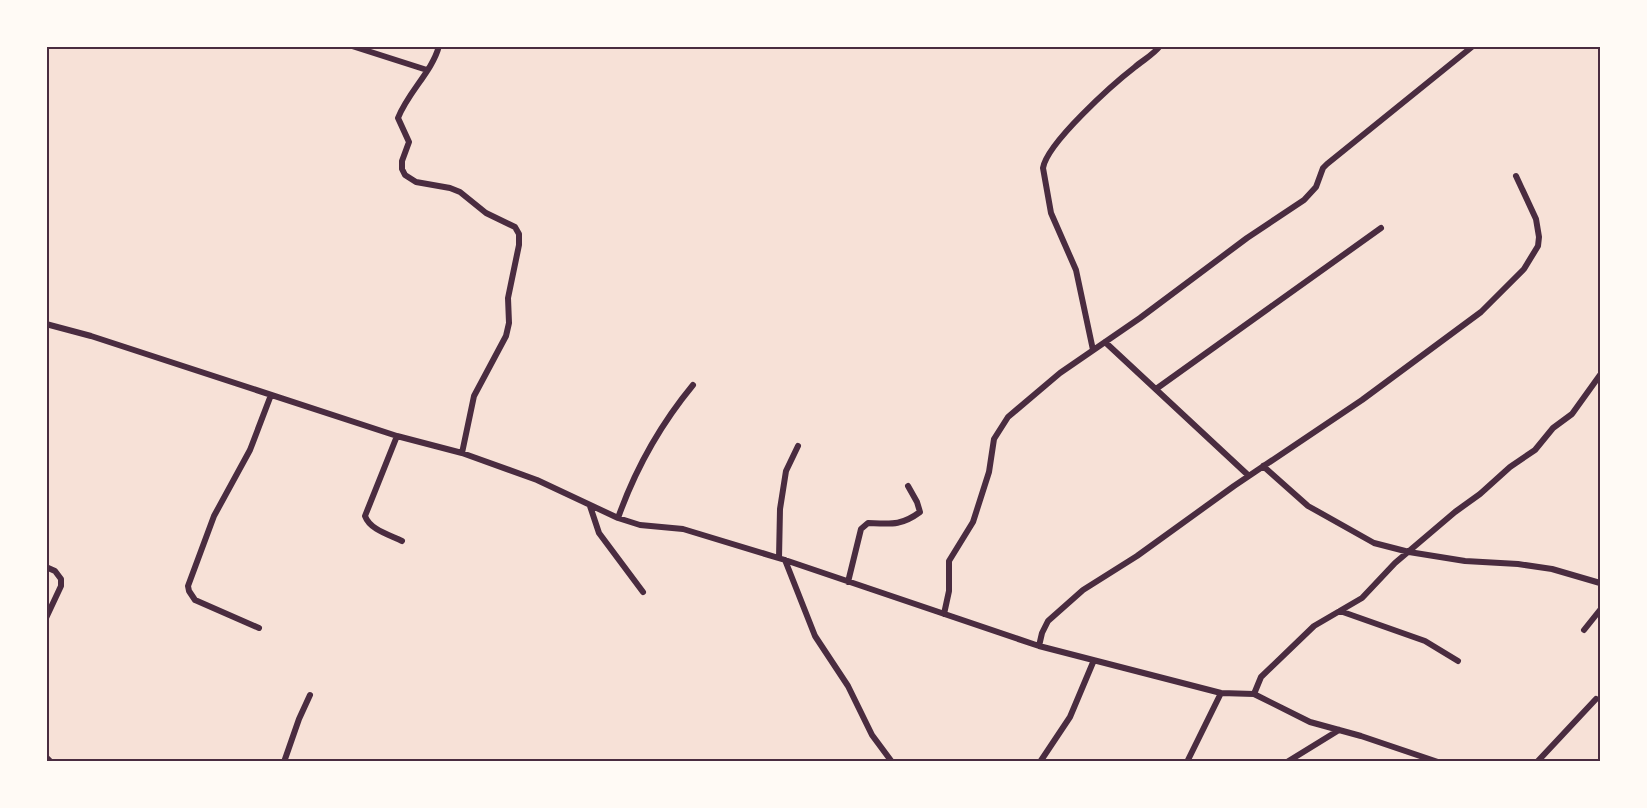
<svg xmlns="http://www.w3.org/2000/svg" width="1647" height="808" font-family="Georgia,serif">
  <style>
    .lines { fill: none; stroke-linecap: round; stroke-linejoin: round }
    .minor { stroke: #4a2c40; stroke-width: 6 }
    .neatline { fill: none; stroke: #4a2c40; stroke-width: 2 }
  </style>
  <rect width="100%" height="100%" fill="#f7e1d7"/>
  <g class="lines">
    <!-- minor -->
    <path class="minor" d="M 352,46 L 427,70
      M 439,46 C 432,72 408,92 398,118 L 409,142 L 402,161 L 402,169 L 405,175 L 416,182 L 450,188 L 460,192 L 486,213 L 515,227 L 519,234 L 519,245 L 508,298 L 509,323 L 506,336 L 474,396 L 462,453
      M 46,324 L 91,336 L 397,436 L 462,453 L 537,480 L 618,518 L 640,525 L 683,529 L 785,560 L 1039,646 L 1221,693 L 1254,694 L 1310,722 L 1361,736 L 1438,762
      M 1105,342 L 1249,476
      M 1093,350 L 1076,270 L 1051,213 L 1043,168 C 1047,143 1113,84 1135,67 C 1143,60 1153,55 1160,46
      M 1156,389 L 1381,228
      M 397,436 L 365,516 C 370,530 390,535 402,541
      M 1263,466 L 1308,506 L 1374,543 L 1409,552 L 1465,561 L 1518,564 L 1552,569 L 1600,583
      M 590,506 L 599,533 L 643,592
      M 618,518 C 635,470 660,425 693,385
      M 779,558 L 780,509 L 786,471 L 798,446
      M 785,560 L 815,636 L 848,686 L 872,735 L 892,762
      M 46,567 L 55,571 L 61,579 L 61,586 L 46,618
      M 848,582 L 861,529 L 868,523 C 891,524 901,526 920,512 L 917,502 L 908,486
      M 1340,611 L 1425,641 L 1458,661
      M 944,614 L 949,591 L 949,561 L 973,522 L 989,472 L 994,439 L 1008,417 L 1060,373 L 1140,318 L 1247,238 L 1304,200 L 1316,187 L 1323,168 L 1327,164 L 1473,46
      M 259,628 L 195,600 L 189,591 L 188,586 L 214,516 L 250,450 L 271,395
      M 1584,630 L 1600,610
      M 1039,646 L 1042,633 L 1048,621 L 1083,590 L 1137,556 L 1234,486 L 1362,400 L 1481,312 L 1524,269 L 1538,246 L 1539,237 L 1536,219 L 1516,176
      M 1254,694 L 1261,677 L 1314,626 L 1362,598 L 1395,563 L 1455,512 L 1480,494 L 1510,467 L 1535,450 L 1553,428 L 1572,414 L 1600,375
      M 46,757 L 51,762
      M 284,762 L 299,719 L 310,695
      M 1040,762 L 1070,717 L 1094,660
      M 1187,762 L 1221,693
      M 1287,762 L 1339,730
      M 1537,762 L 1596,699"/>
  </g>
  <!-- border -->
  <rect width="1647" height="808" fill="none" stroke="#fffaf5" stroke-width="96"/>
  <rect x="48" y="48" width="1551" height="712" class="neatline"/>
</svg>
